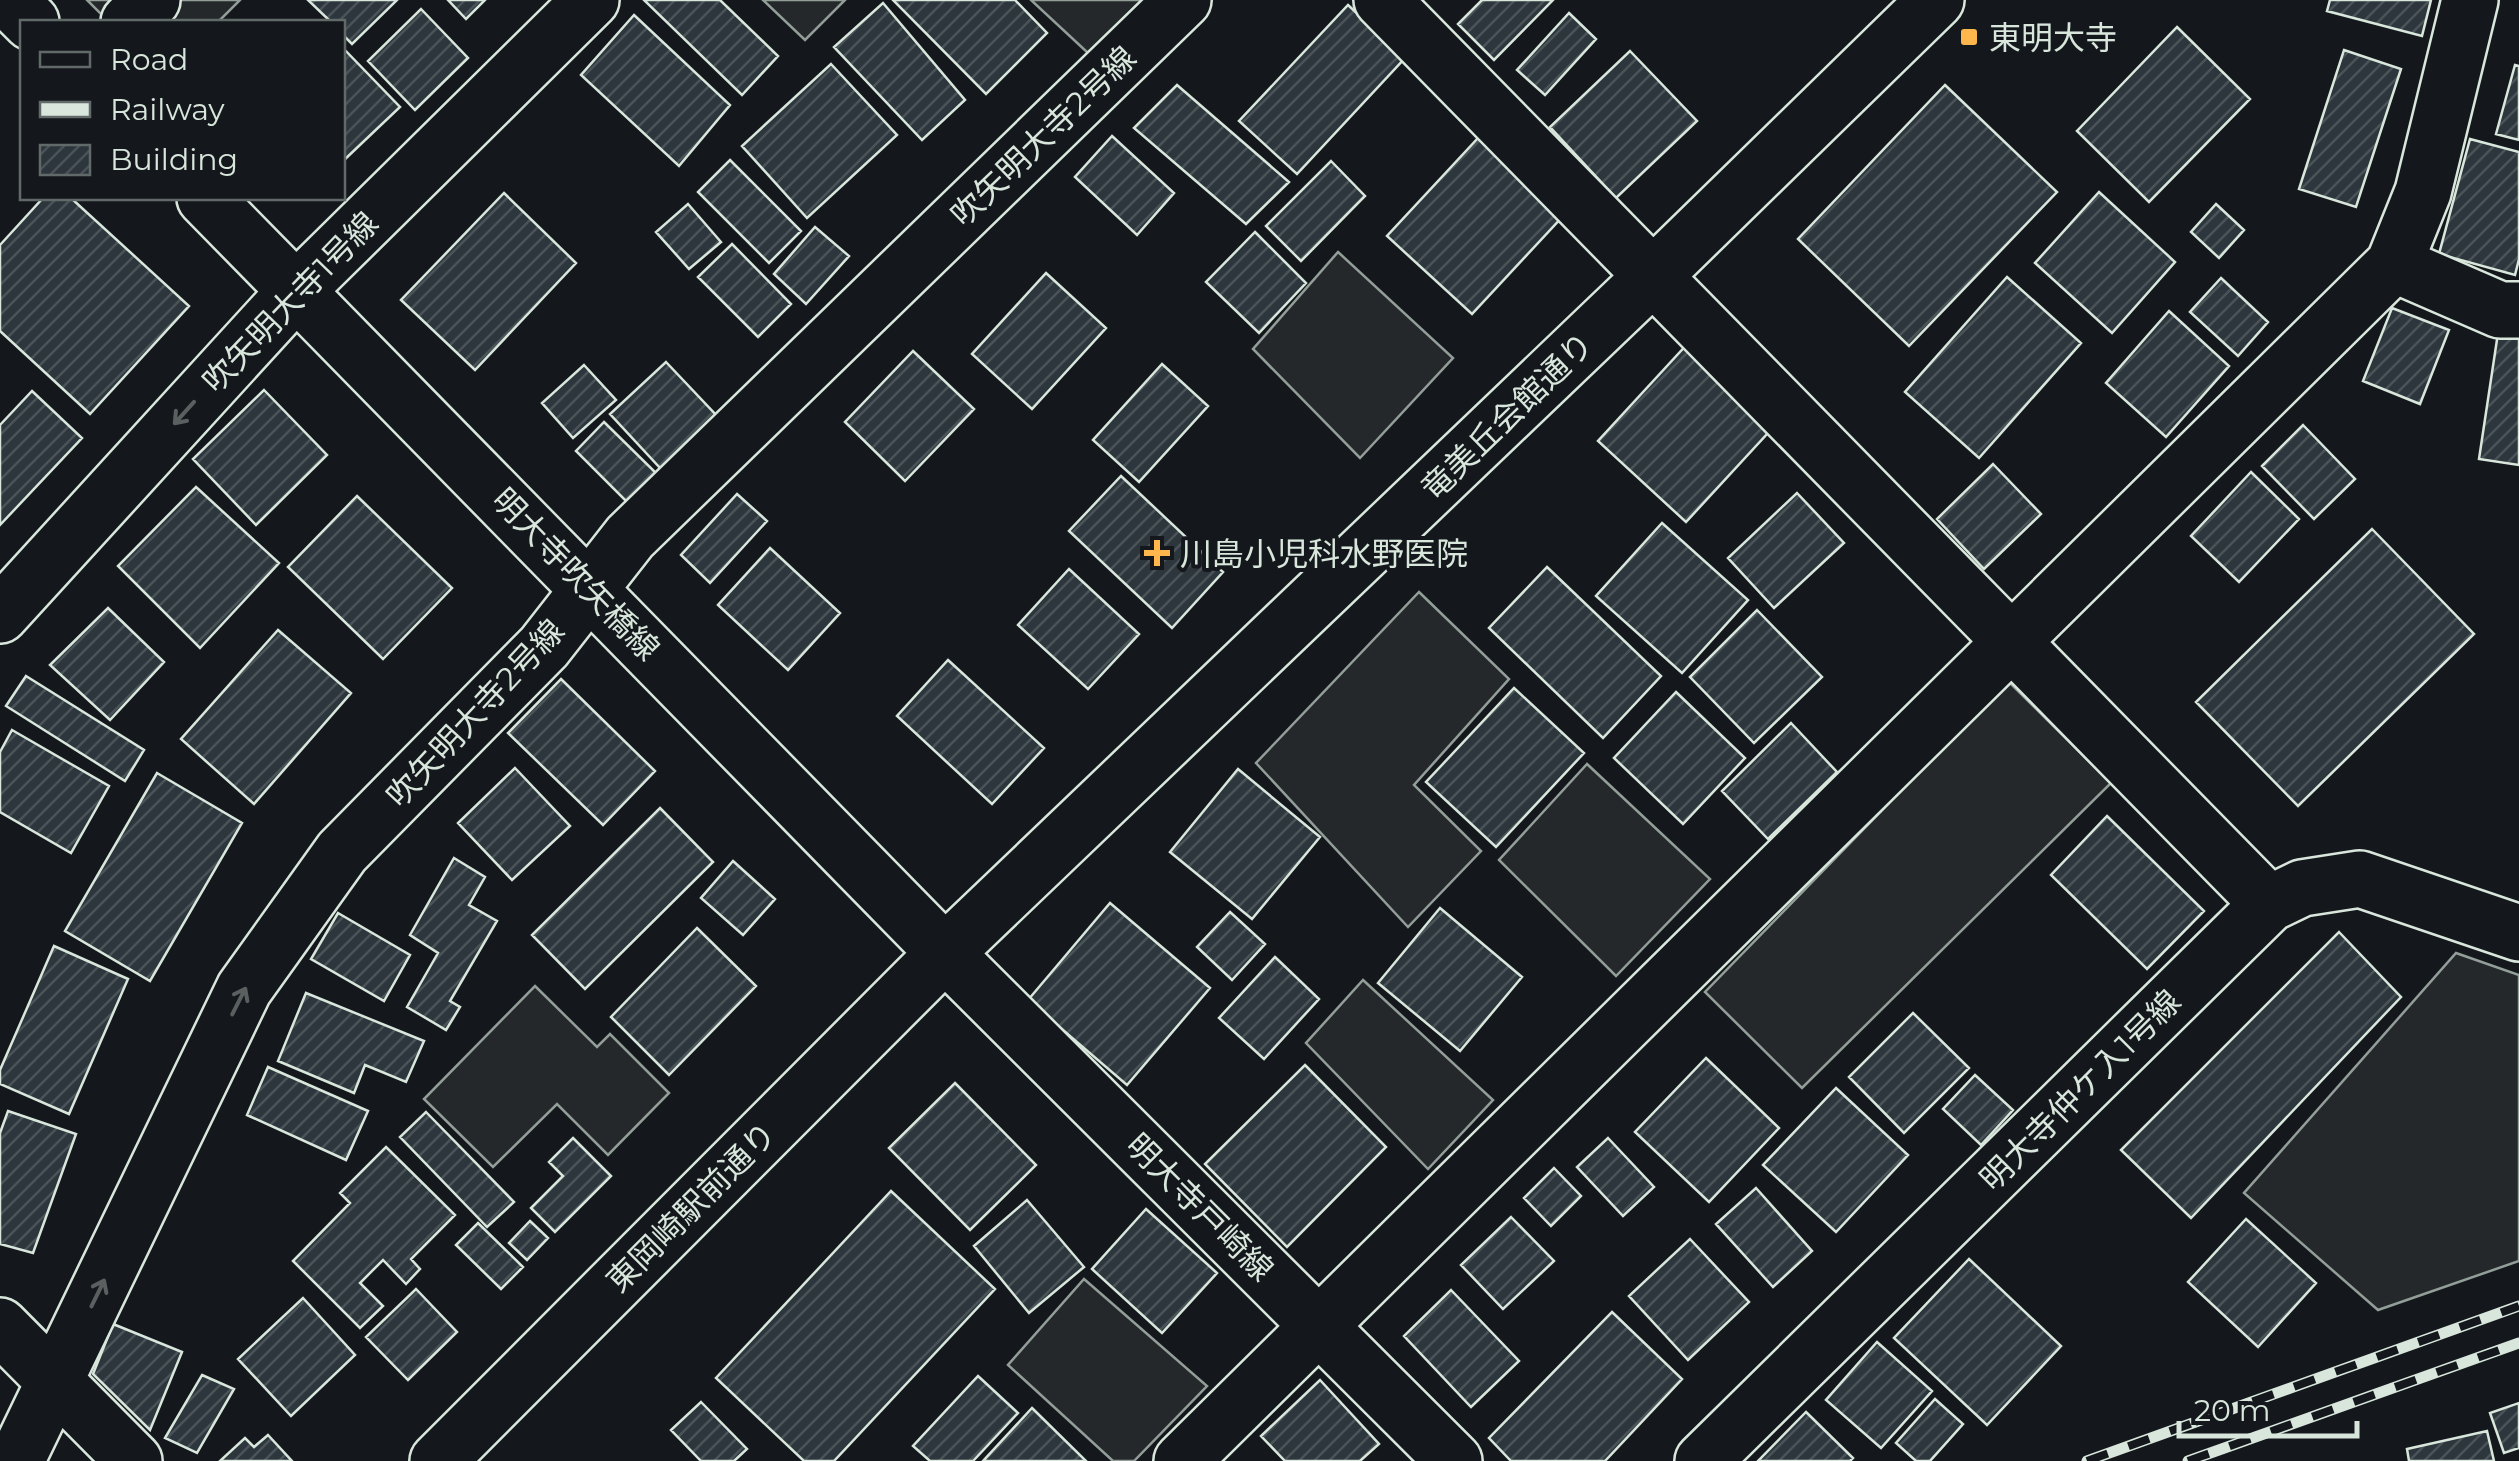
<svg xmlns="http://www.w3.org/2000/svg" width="2519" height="1461" font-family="Montserrat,'Noto Sans JP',sans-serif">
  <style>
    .parking { fill: #24282b; stroke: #939e99; stroke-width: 2.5 }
    .building { fill: url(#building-hatch); stroke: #d8e6dc; stroke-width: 2.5 }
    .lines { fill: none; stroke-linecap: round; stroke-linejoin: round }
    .minor-casing { stroke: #d8e6dc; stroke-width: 60 }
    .minor { stroke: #14181c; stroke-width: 55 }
    .rail-casing { stroke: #d8e6dc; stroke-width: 11 }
    .rail { stroke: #14181c; stroke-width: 8; stroke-dasharray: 22; stroke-linecap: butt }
    .oneway { stroke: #59605f }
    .poi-dot { fill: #ffb74d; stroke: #14181c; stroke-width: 4 }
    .labels { text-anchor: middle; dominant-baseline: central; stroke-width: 8; stroke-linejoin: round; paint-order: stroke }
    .poi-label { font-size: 32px; fill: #d8e6dc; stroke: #14181c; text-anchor: start }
    .street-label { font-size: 32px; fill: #d8e6dc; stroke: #14181c }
  </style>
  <defs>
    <pattern id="building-hatch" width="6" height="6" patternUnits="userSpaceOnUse" patternTransform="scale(2.5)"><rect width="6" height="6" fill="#2c363c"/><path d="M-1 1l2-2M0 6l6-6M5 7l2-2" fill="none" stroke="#4a5358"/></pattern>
  </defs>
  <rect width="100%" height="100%" fill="#14181c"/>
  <!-- parking -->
  <path class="parking" d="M 87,0 L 240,0 L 218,22 L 109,22 Z
    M 763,0 L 845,0 L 805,40 Z
    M 1031,0 L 1142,0 L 1088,53 Z
    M 1338,252 L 1453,358 L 1360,458 L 1253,349 Z
    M 1419,592 L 1509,679 L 1414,785 L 1481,851 L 1408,927 L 1256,763 Z
    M 2008,681 L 2111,783 L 1802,1088 L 1705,992 Z
    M 1587,764 L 1710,879 L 1616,976 L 1499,860 Z
    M 2456,953 L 2519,975 L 2519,1261 L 2378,1310 L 2244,1193 Z
    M 1363,980 L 1493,1100 L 1428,1169 L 1306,1043 Z
    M 535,986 L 597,1047 L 610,1034 L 669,1093 L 608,1155 L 557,1104 L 493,1167 L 424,1099 Z
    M 1084,1279 L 1207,1386 L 1134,1461 L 1113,1461 L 1008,1365 Z"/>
  <!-- building -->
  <path class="building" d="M 308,0 L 397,0 L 352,44 L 342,34 L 342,22 L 331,22 Z
    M 448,0 L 485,0 L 466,19 Z
    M 644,0 L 720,0 L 778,56 L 742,95 Z
    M 893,0 L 1015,0 L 1047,33 L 986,94 Z
    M 1482,0 L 1553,0 L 1494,60 L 1458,24 Z
    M 2330,0 L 2431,0 L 2422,36 L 2327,11 Z
    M 883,3 L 965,100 L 922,140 L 834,47 Z
    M 1348,5 L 1405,58 L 1297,174 L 1239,121 Z
    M 421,9 L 468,58 L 415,110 L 368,61 Z
    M 1569,13 L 1596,39 L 1545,95 L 1517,70 Z
    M 634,15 L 730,105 L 679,166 L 581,75 Z
    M 2177,27 L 2250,99 L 2149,202 L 2077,131 Z
    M 342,47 L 400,107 L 342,162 Z
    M 2344,50 L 2401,69 L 2356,207 L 2299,189 Z
    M 1630,51 L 1697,121 L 1616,198 L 1550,127 Z
    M 831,64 L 897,135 L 807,218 L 742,146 Z
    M 2515,65 L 2519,66 L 2519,140 L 2496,134 Z
    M 1177,85 L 1289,182 L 1246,224 L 1134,128 Z
    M 1945,85 L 2057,192 L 1909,346 L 1798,239 Z
    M 1112,136 L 1174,193 L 1137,235 L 1075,177 Z
    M 1479,137 L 1564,215 L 1472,314 L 1387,236 Z
    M 2470,139 L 2519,152 L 2519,259 L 2515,275 L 2439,254 Z
    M 730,160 L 801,231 L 769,263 L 698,192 Z
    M 1331,161 L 1365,196 L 1301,261 L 1266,226 Z
    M 2099,192 L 2175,262 L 2112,333 L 2035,263 Z
    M 504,193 L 576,263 L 475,370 L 401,300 Z
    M 43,198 L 71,198 L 189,306 L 90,414 L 0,331 L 0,245 Z
    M 688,204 L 721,242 L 689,269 L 656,232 Z
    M 2216,204 L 2244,230 L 2219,258 L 2191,232 Z
    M 815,227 L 849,256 L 806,304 L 774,274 Z
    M 1255,232 L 1306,283 L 1259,333 L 1206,282 Z
    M 732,244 L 791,304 L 758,337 L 698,277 Z
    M 1046,273 L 1106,328 L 1032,409 L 972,354 Z
    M 2007,277 L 2081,343 L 1979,458 L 1905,392 Z
    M 2221,278 L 2268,322 L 2238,356 L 2190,312 Z
    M 2392,308 L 2449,330 L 2420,404 L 2363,381 Z
    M 2169,311 L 2229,366 L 2166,437 L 2106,383 Z
    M 2498,333 L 2519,336 L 2519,465 L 2479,459 Z
    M 1691,340 L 1779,421 L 1686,522 L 1598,441 Z
    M 913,351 L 974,409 L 905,481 L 845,422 Z
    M 666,362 L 717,416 L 661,469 L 610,414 Z
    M 1162,364 L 1208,406 L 1139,482 L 1093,440 Z
    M 584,365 L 616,400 L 573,438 L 542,403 Z
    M 264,390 L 327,455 L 256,525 L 193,459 Z
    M 32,391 L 82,438 L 0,525 L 0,425 Z
    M 604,422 L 656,473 L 628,503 L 576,451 Z
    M 2303,425 L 2355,479 L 2314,519 L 2262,466 Z
    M 1993,464 L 2041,514 L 1984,569 L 1937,519 Z
    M 2251,472 L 2299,519 L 2239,582 L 2191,536 Z
    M 1121,476 L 1223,572 L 1172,628 L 1069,531 Z
    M 196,487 L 279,563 L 200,648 L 118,566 Z
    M 1797,493 L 1844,543 L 1774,608 L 1728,558 Z
    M 737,494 L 767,521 L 710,583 L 681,555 Z
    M 357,496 L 452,588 L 383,659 L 288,567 Z
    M 1662,523 L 1748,600 L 1682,673 L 1596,596 Z
    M 2372,529 L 2474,634 L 2298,806 L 2196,702 Z
    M 770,548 L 840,613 L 788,670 L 718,605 Z
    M 1547,567 L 1661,676 L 1603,738 L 1489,628 Z
    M 1069,569 L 1139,634 L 1088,689 L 1018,625 Z
    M 108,608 L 164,662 L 110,720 L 50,665 Z
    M 1757,610 L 1822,677 L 1754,743 L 1690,677 Z
    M 278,630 L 351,693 L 254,804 L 181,739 Z
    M 948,660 L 1044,748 L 992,804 L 897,716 Z
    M 26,676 L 144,750 L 125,781 L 6,706 Z
    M 561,679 L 655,771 L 603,825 L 508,733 Z
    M 1514,688 L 1584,753 L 1496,847 L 1426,782 Z
    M 1676,692 L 1745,758 L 1683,824 L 1614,758 Z
    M 1791,723 L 1837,772 L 1768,839 L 1722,791 Z
    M 12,730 L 109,786 L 71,853 L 0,812 L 0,752 Z
    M 515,768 L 570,826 L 512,880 L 458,823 Z
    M 1238,769 L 1320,837 L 1252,919 L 1170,852 Z
    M 157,773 L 242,823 L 150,981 L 65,931 Z
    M 660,808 L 713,862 L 585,989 L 532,935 Z
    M 2107,816 L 2204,911 L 2147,969 L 2051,875 Z
    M 454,858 L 485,877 L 469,905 L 497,921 L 450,1001 L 460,1007 L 446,1030 L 407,1007 L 438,953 L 410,935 Z
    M 733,861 L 775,899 L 743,935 L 701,898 Z
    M 1110,903 L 1210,988 L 1127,1085 L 1028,1000 Z
    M 1440,908 L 1522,977 L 1460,1051 L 1378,983 Z
    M 1230,912 L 1265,944 L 1232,980 L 1197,947 Z
    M 338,913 L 410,955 L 384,1001 L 311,959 Z
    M 697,928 L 756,986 L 669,1075 L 611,1017 Z
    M 2339,932 L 2401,997 L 2191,1218 L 2121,1150 Z
    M 54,946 L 128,979 L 69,1114 L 0,1084 L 0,1070 Z
    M 1275,957 L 1319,999 L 1264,1059 L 1219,1018 Z
    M 306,993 L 424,1041 L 406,1082 L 365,1065 L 354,1093 L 278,1061 Z
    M 1913,1013 L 1969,1068 L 1904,1133 L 1849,1077 Z
    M 1706,1058 L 1779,1128 L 1709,1202 L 1635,1132 Z
    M 1305,1065 L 1386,1147 L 1287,1247 L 1205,1164 Z
    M 268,1067 L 368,1111 L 346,1160 L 247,1115 Z
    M 1975,1075 L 2013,1110 L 1981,1145 L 1943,1109 Z
    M 955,1083 L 1036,1165 L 970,1230 L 889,1148 Z
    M 1836,1088 L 1908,1155 L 1836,1232 L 1763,1165 Z
    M 8,1111 L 76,1134 L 33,1253 L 0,1244 L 0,1133 Z
    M 426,1112 L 514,1202 L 487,1227 L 400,1137 Z
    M 573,1138 L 611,1176 L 555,1232 L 531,1208 L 563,1176 L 549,1162 Z
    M 1608,1138 L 1654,1187 L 1623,1216 L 1577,1167 Z
    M 386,1147 L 455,1215 L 411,1259 L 420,1269 L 406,1284 L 383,1260 L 360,1283 L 383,1306 L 360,1328 L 293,1261 L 350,1203 L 340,1193 Z
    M 1554,1168 L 1581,1196 L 1551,1226 L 1524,1198 Z
    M 1756,1188 L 1812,1251 L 1773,1287 L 1716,1224 Z
    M 891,1191 L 995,1289 L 834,1461 L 804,1461 L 716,1378 Z
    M 1027,1200 L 1084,1267 L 1029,1313 L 974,1246 Z
    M 1146,1209 L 1217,1273 L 1162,1333 L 1092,1269 Z
    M 1511,1217 L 1554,1261 L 1503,1309 L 1461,1265 Z
    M 2246,1219 L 2316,1283 L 2258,1347 L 2188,1282 Z
    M 530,1221 L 548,1238 L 527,1260 L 509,1243 Z
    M 478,1223 L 523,1267 L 501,1289 L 456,1245 Z
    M 1690,1239 L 1749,1302 L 1688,1360 L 1629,1296 Z
    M 1969,1259 L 2061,1346 L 1987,1425 L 1894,1338 Z
    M 416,1289 L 457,1332 L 408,1380 L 366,1337 Z
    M 1451,1290 L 1519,1361 L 1471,1407 L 1404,1336 Z
    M 303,1298 L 355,1355 L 291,1416 L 238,1359 Z
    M 1612,1312 L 1682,1379 L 1605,1461 L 1511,1461 L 1489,1438 Z
    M 113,1324 L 182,1352 L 150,1430 L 93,1374 Z
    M 1877,1342 L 1932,1391 L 1881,1448 L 1826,1400 Z
    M 202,1375 L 234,1389 L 197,1453 L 165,1438 Z
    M 978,1376 L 1018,1413 L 973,1461 L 930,1461 L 913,1446 Z
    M 1320,1380 L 1379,1444 L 1360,1461 L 1285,1461 L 1261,1436 Z
    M 1935,1399 L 1963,1424 L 1930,1461 L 1916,1461 L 1896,1443 Z
    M 701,1402 L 747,1449 L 734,1461 L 701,1461 L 671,1430 Z
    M 2519,1403 L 2519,1448 L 2504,1453 L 2490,1413 Z
    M 1032,1408 L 1086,1461 L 983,1461 Z
    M 1806,1412 L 1853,1458 L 1850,1461 L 1758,1461 Z
    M 2487,1431 L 2494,1461 L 2409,1461 L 2407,1449 Z
    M 268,1435 L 292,1461 L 220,1461 L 245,1438 L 254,1447 Z"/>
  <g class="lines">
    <!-- minor casing -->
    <g class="minor-casing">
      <path id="minor" d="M 9,0 L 31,22
        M 1382,0 L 2269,904
        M 129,22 L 152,0
        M 205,198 L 945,953 L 1454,1461
        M 2394,264 L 2500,310 L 2519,310
        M 0,615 L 297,290 L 591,0
        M 0,1326 L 134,1461
        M 16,1461 L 244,989 L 342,852 L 544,647 L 630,537 L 1183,0
        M 438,1461 L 945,953 L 1652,277 L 1936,0
        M 1182,1461 L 2394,264 L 2423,192 L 2470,0
        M 1703,1461 L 2269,904 L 2302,888 L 2360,879 L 2519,933"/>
    </g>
    <!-- minor -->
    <use href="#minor" class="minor"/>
    <!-- rail casing -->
    <g class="rail-casing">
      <path id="rail" d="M 2087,1461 L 2519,1306
        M 2188,1461 L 2519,1343"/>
    </g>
    <!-- rail -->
    <use href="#rail" class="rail"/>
  </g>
  <!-- one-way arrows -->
  <defs><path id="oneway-shaft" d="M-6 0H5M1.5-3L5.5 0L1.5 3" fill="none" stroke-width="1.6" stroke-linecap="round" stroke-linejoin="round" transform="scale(2.5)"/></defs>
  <g class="oneway">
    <use href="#oneway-shaft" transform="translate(184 413) rotate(132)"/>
    <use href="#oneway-shaft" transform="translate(239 1001) rotate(-63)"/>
    <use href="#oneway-shaft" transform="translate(98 1293) rotate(-64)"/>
  </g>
  <!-- markers -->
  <g class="poi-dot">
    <rect x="1959" y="27" width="20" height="20" rx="5"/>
    <path d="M1152 538h10v10h10v10h-10v10h-10v-10h-10v-10h10z"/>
  </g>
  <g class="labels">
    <!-- poi labels -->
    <g class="poi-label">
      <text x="1989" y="37">東明大寺</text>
      <text x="1180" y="553">川島小児科水野医院</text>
    </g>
    <!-- street labels -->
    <g class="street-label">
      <text transform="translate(1043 136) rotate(-44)">吹矢明大寺2号線</text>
      <text transform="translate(290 302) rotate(-46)">吹矢明大寺1号線</text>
      <text transform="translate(1507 416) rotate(-44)">竜美丘会館通り</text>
      <text transform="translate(576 574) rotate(46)">明大寺吹矢橋線</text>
      <text transform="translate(475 713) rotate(-47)">吹矢明大寺2号線</text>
      <text transform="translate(2080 1090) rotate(-45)">明大寺仲ケ入1号線</text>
      <text transform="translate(691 1207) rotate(-45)">東岡崎駅前通り</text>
      <text transform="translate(1200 1207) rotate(45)">明大寺戸崎線</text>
    </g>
  </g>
  <!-- legend -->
  <rect x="20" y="20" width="325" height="180" fill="#14181c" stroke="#626a69" stroke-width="2.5"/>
  <rect x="40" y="52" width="50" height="15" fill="#14181c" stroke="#626a69" stroke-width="2.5"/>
  <text x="110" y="70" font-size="30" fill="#d8e6dc">Road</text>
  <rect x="40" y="102" width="50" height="15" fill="#d8e6dc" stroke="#626a69" stroke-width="2.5"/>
  <text x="110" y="120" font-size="30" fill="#d8e6dc">Railway</text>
  <rect x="40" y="145" width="50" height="30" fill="url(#building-hatch)" stroke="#626a69" stroke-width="2.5"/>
  <text x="110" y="170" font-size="30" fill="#d8e6dc">Building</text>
  <!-- scale -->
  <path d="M2179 1421v15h178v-15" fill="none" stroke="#d8e6dc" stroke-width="5"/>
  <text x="2194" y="1421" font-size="30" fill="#d8e6dc" stroke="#14181c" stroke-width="8" paint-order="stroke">20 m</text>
</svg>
